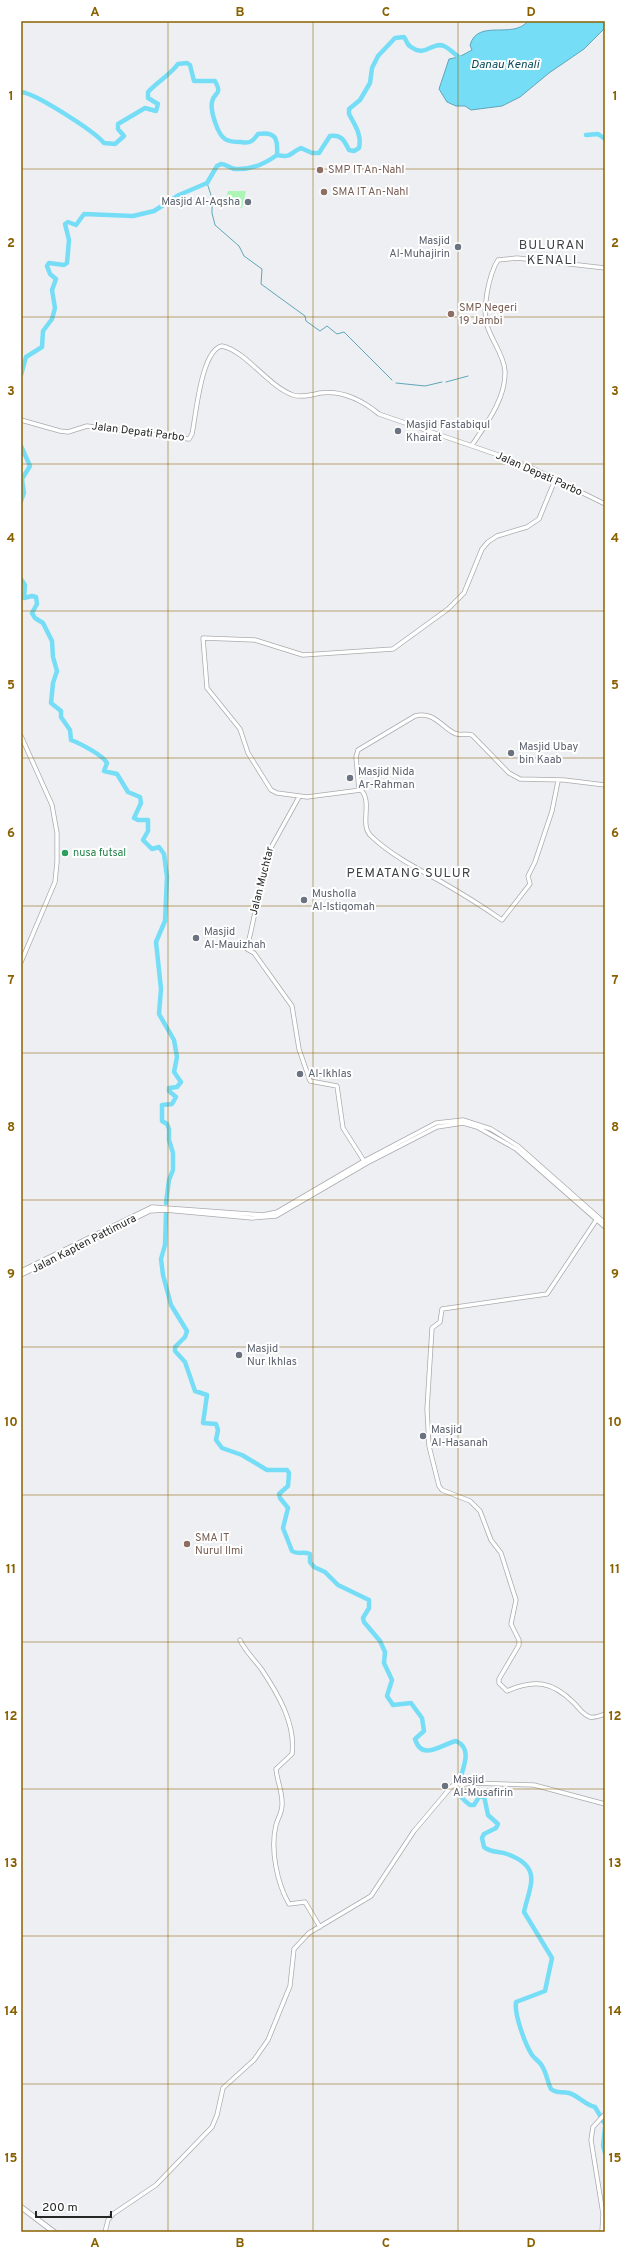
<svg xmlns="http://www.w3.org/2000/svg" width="626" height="2253" font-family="Overpass,sans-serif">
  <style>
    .green { fill: #abf6b4 }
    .water { fill: #76ddf7; stroke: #5ea6b9 }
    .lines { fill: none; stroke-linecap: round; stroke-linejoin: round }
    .stream { stroke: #5ea6b9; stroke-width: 1 }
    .river { stroke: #76ddf7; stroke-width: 4.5 }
    .secondary-casing { stroke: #ababaf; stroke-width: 5 }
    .primary-casing { stroke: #ababaf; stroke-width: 5 }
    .highway-casing { stroke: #ababaf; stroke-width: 6 }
    .secondary { stroke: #fff; stroke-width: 3.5 }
    .primary { stroke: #fff; stroke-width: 3.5 }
    .highway { stroke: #fff; stroke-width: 4.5 }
    .grid { fill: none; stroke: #8a6100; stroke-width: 1; stroke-opacity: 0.55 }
    .education-dot { fill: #8d6e63; stroke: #fff; stroke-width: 1.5 }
    .worship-dot { fill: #6b7280; stroke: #fff; stroke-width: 1.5 }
    .leisure-dot { fill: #2e9e5b; stroke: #fff; stroke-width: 1.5 }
    .labels { text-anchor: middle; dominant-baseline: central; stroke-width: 4; stroke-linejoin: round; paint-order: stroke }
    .education-label { font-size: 11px; fill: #785e54; stroke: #fff; text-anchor: start }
    .worship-label { font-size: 11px; fill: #5b616d; stroke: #fff; text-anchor: start }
    .street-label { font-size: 11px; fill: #262627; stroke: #fff }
    .leisure-label { font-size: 11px; fill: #27864d; stroke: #fff; text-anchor: start }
    .water-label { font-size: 12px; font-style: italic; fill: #0c4b59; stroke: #fff }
    .quarter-label { font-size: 13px; letter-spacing: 1px; fill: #414245; stroke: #fff }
    .neatline { fill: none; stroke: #8a6100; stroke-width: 1.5 }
    .grid-label { font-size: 13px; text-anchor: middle; font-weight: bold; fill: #8a6100 }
  </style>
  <rect width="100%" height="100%" fill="#eeeff3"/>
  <!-- green -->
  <path class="green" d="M 228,191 L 246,191 L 242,208 L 225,202 Z"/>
  <!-- water -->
  <path class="water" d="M 528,21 L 605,21 L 605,28 L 584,49 L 549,73 L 520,97 L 502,106 L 471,110 L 465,106 L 456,106 L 447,102 L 439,89 L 449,59 L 459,57 L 472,50 L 470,45 C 478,18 513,40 528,21 Z"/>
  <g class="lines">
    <!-- stream -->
    <path class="stream" d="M 207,183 L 212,198 L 212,213 L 215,225 L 239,246 L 244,256 L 262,269 L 261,284 L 305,316 L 306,321 L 320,331 L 327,326 L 337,334 L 344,332 L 392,380
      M 446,382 L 468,376
      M 396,383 L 425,386 L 442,382"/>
    <!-- river -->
    <path class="river" d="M 21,92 C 35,93 94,131 104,143 L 115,144 L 124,136 L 118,129 L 118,124 L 145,108 L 156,111 L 158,104 L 148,98 L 148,92 C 158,81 170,75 178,64 L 187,63 L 190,65 L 194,81 L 215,81 C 223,96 214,91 212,102 C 210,111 218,135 225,139 C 229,142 236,142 241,142 C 250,144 253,141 258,134 C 276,131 278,139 277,155
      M 586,135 L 598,134 L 605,139
      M 21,375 L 26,357 L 42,347 L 43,331 L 52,319 L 55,308 L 52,290 L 56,279 L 50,274 L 47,266 L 49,263 L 64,265 L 67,263 L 69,240 L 65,224 L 68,222 L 76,225 L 84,214 L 133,216 L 154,211 L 179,195 L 207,183 L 217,166 L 221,164 C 227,164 230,169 236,169 C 251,170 266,163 277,155 C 293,158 289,153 301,148 L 312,153 L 319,153 L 330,136 C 341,134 344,140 349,150 L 354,151 L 359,148 C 362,135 355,125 349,114 L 349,109 L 360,100 L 370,83 L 372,68 L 378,56 L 395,38 L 404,37 C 407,41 407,45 411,47 C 426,58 432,41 444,46 C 449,48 454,54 459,57
      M 21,446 L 30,466 L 22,479 L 24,493 L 21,501
      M 21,579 L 25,585 L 24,598 L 32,596 L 36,597 L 37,604 L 32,613 L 35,618 L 43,623 L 52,641 L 53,657 L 57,671 L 53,683 L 51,703 L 61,711 L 61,717 L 70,730 L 71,740 C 79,743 103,755 107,763 L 104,771 L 117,774 L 128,792 L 140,797 L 141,803 L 134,818 L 138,820 L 148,820 L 148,831 L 143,840 L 152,849 L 159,847 L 164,854 L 167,877 L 165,921 L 156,942 L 161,989 L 159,1014 L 174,1040 L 177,1057 L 174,1072 L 181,1082 L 177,1087 L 169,1088 L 169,1091 L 176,1097 L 172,1104 L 162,1105 L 162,1121 L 167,1124 L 169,1129 L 169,1140 L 173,1153 L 173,1170 L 169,1180 L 166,1203
      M 166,1213 L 165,1245 L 161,1259 L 163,1275 L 171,1305 L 187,1331 L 185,1337 L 175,1347 L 175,1351 L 185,1362 L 195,1391 L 207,1395 L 203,1423 L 216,1424 L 218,1430 L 216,1440 L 222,1448 L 242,1455 L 267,1470 L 287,1470 L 289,1473 L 288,1486 L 279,1494 L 280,1498 L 288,1508 L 283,1528 L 292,1551 C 298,1555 303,1551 310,1554 L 310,1562 L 314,1567 L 325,1572 L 338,1585 L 369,1600 L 369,1608 L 363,1618 L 364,1622 L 380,1641 L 385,1652 L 384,1663 L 392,1680 L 387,1696 L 393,1705 L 411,1703 L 422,1718 L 424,1731 L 415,1739 C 422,1762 442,1744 456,1741 C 477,1750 457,1777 458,1791 C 459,1797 466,1802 470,1805 L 474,1805 L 479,1797 L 484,1796 L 488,1815 L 498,1824 L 496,1828 L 484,1834 L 482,1838 L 484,1847 C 491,1853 499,1851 507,1854 C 543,1867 530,1885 524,1912 L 552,1958 L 545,1991 L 516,2002 C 514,2014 525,2044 532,2055 C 535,2059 540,2062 542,2066 C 547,2074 547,2081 551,2089 C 557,2094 562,2091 569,2093 C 579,2096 585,2105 595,2107 L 605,2124
      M 605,2127 L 603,2146 L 605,2153"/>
    <!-- secondary casing -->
    <g class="secondary-casing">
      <path id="secondary" d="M 21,420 L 60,431 L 68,432 L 87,426 L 189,439 L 192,434 C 196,416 201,350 222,346 C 246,351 269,387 293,395 C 301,398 312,395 320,393 C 343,390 362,400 379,414 L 504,457 L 530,467 L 605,504
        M 472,445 C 487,423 506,398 505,371 C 504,355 491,340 487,325 C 482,309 489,274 498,260 L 517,258 L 605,268
        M 555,480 L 539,519 L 527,527 L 497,536 L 488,542 L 482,549 L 464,593 L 448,609 L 393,649 L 303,655 L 255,640 L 203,638 L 207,688 L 240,729 L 248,753 L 271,790 L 277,793 L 307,797 L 361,790 C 373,802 359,825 371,836 C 391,855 416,868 440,881 C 461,893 482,906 502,920 L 530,884 L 528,876 L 535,862 L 552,811 L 558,781
        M 21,736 L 52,805 L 57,833 L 57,862 L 55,882 L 21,962
        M 359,790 L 356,757 L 358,750 L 415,716 C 433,711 441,726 454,733 C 459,736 466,733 472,735 L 509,773 L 520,779 L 564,780 L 605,785
        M 299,797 L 268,853 L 247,949 L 254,953 L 292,1006 L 299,1049 L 310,1081 L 337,1086 L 343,1128 L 364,1161
        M 597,1219 L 547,1294 L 442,1309 L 440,1322 L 432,1328 L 427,1409 L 429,1446 L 439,1486 L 442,1490 L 470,1501 L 480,1511 L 491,1540 L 501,1553 L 516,1600 L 511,1624 L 519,1640 L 519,1645 L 499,1679 L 499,1683 L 507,1691 C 534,1679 552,1681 574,1703 C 579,1708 583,1715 590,1717 C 595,1718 600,1716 605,1714
        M 240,1640 C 245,1651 255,1660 262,1670 C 278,1694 296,1724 292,1754 L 276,1769 C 277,1780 282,1791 282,1802 C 283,1812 278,1817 276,1825 C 270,1849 277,1883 289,1904 L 305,1902 L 320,1927
        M 105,2232 L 108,2220 L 113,2214 L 156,2185 L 212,2127 L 217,2115 L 223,2088 L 254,2060 L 268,2040 L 290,1986 L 294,1949 L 309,1933 L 371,1896 L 414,1831 L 452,1786 L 472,1783 L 534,1785 L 605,1804
        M 602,2232 L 603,2214 L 591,2140 L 593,2127 L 605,2114"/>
    </g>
    <!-- primary casing -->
    <g class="primary-casing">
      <path id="primary" d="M 21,1271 L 152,1207 L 263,1215 L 277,1212 L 364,1161 L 436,1123 L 463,1120 L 491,1129 L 518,1146 L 605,1223
        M 21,1275 L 150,1211 L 165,1210 L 252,1218 L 276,1216 L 367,1163 L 437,1127 L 463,1123 L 477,1127 L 516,1149 L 605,1227"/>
    </g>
    <!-- highway casing -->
    <g class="highway-casing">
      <path id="highway" d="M 21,2207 L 54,2232"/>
    </g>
    <!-- secondary -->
    <use href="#secondary" class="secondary"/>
    <!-- primary -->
    <use href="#primary" class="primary"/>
    <!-- highway -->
    <use href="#highway" class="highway"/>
  </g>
  <!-- grid -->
  <path class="grid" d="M 168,21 L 168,2232M 313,21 L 313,2232M 458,21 L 458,2232M 21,169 L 605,169M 21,317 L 605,317M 21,464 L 605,464M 21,611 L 605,611M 21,758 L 605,758M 21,906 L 605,906M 21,1053 L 605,1053M 21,1200 L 605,1200M 21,1347 L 605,1347M 21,1495 L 605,1495M 21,1642 L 605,1642M 21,1789 L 605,1789M 21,1936 L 605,1936M 21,2084 L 605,2084"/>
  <!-- markers -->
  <g class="education-dot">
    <circle cx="320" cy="170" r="4"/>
    <circle cx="324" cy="192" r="4"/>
    <circle cx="451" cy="314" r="4"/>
    <circle cx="187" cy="1544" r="4"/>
  </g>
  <g class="worship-dot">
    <circle cx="248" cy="202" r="4"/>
    <circle cx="458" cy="247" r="4"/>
    <circle cx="398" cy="431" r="4"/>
    <circle cx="511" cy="753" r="4"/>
    <circle cx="350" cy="778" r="4"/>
    <circle cx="304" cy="900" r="4"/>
    <circle cx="196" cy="938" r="4"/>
    <circle cx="300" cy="1074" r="4"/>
    <circle cx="239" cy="1355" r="4"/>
    <circle cx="423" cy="1436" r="4"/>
    <circle cx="445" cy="1786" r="4"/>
  </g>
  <circle class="leisure-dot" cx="65" cy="853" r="4"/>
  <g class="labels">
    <!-- education labels -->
    <g class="education-label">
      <text x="328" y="170">SMP IT An-Nahl</text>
      <text x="332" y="192">SMA IT An-Nahl</text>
      <text x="459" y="308">SMP Negeri<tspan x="459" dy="13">19 Jambi</tspan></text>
      <text x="195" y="1538">SMA IT<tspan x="195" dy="13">Nurul Ilmi</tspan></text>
    </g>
    <!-- worship labels -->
    <g class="worship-label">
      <text x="240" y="202" text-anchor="end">Masjid Al-Aqsha</text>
      <text x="450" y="241" text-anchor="end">Masjid<tspan x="450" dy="13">Al-Muhajirin</tspan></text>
      <text x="406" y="425">Masjid Fastabiqul<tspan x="406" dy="13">Khairat</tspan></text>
      <text x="519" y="747">Masjid Ubay<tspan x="519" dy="13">bin Kaab</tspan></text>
      <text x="358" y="772">Masjid Nida<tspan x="358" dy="13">Ar-Rahman</tspan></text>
      <text x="312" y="894">Musholla<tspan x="312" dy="13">Al-Istiqomah</tspan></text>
      <text x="204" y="932">Masjid<tspan x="204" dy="13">Al-Mauizhah</tspan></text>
      <text x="308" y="1074">Al-Ikhlas</text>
      <text x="247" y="1349">Masjid<tspan x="247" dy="13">Nur Ikhlas</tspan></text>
      <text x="431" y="1430">Masjid<tspan x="431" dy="13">Al-Hasanah</tspan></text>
      <text x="453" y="1780">Masjid<tspan x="453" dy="13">Al-Musafirin</tspan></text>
    </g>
    <!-- street labels -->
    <g class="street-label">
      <text transform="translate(138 432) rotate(7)">Jalan Depati Parbo</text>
      <text transform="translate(539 474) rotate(24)">Jalan Depati Parbo</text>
      <text transform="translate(262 881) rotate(-76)">Jalan Muchtar</text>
      <text transform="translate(84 1244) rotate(-27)">Jalan Kapten Pattimura</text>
    </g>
    <!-- leisure labels -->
    <g class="leisure-label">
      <text x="73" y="853">nusa futsal</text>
    </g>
    <!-- water labels -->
    <g class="water-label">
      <text x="505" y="65">Danau Kenali</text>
    </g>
    <!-- quarter labels -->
    <g class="quarter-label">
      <text x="552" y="246">BULURAN<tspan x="552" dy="15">KENALI</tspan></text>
      <text x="409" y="874">PEMATANG SULUR</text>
    </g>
  </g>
  <!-- border -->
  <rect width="626" height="2253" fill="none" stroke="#ffffff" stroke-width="44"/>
  <!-- scale -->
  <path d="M36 2211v6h75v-6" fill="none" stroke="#262627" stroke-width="2"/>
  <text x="42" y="2211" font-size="12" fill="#262627" stroke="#ffffff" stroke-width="3" paint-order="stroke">200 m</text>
  <rect x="22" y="22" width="582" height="2209" class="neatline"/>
  <g class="grid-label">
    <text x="95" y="16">A</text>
    <text x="240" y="16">B</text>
    <text x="386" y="16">C</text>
    <text x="531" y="16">D</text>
    <text x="11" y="100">1</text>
    <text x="615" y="100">1</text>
    <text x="11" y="247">2</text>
    <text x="615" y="247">2</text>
    <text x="11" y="395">3</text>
    <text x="615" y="395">3</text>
    <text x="11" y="542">4</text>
    <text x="615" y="542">4</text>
    <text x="11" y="689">5</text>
    <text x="615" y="689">5</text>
    <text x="11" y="837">6</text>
    <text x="615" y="837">6</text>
    <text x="11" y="984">7</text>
    <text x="615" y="984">7</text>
    <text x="11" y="1131">8</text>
    <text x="615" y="1131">8</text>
    <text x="11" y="1278">9</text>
    <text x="615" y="1278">9</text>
    <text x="11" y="1426">10</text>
    <text x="615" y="1426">10</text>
    <text x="11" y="1573">11</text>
    <text x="615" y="1573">11</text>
    <text x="11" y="1720">12</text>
    <text x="615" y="1720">12</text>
    <text x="11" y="1867">13</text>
    <text x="615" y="1867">13</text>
    <text x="11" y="2015">14</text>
    <text x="615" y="2015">14</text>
    <text x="11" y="2162">15</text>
    <text x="615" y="2162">15</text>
    <text x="95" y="2247">A</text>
    <text x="240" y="2247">B</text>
    <text x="386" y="2247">C</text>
    <text x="531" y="2247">D</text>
  </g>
</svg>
